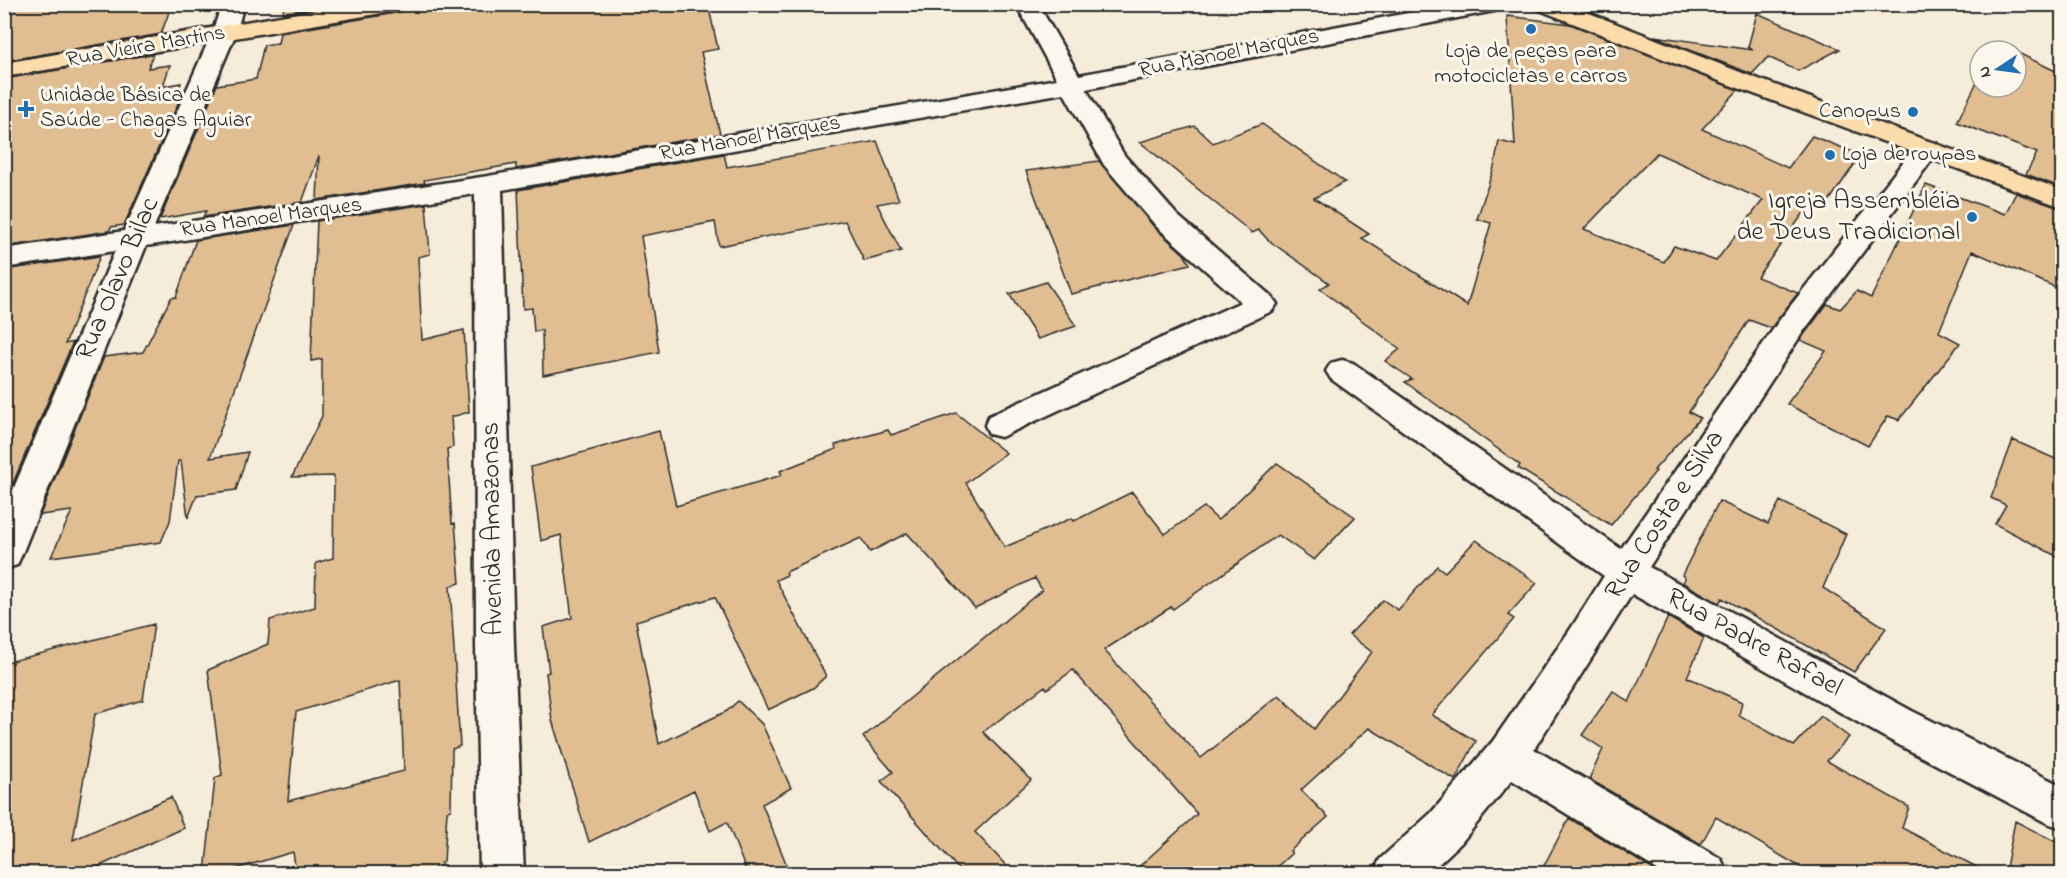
<svg xmlns="http://www.w3.org/2000/svg" width="2067" height="878" font-family="'Indie Flower',sans-serif">
  <style>
    .building { fill: #e0be92; stroke: #2b2b2b; stroke-width: 1.5; fill-rule: evenodd }
    .lines { fill: none; stroke-linecap: round; stroke-linejoin: round }
    .minor-casing { stroke: #2b2b2b; stroke-width: 5 }
    .major-casing { stroke: #2b2b2b; stroke-width: 5 }
    .minor { fill: #fbf7ec; fill-rule: evenodd }
    .major { fill: #fddcac; fill-rule: evenodd }
    .poi-dot { fill: #1f6fb2; stroke: #fbf7ec; stroke-width: 2 }
    .labels { text-anchor: middle; dominant-baseline: central; stroke-width: 6; stroke-linejoin: round; paint-order: stroke }
    .far-street-label { font-size: 22px; fill: #2b2b2b; stroke: #fbf7ec }
    .far-poi-label { font-size: 22px; fill: #2b2b2b; stroke: #fbf7ec; text-anchor: start }
    .poi-label { font-size: 27px; fill: #2b2b2b; stroke: #fbf7ec; text-anchor: end }
    .street-label { font-size: 27px; fill: #2b2b2b; stroke: #fbf7ec }
  </style>
  <rect width="100%" height="100%" fill="#f6ecda"/>
  <filter id="ink" filterUnits="userSpaceOnUse"><feTurbulence type="fractalNoise" baseFrequency=".0167" numOctaves="2"/><feDisplacementMap in="SourceGraphic" scale="12" xChannelSelector="R" yChannelSelector="G"/><feConvolveMatrix kernelMatrix="1 2 1 2 8 2 1 2 1" color-interpolation-filters="sRGB"/></filter>
  <g filter="url(#ink)">
    <!-- building -->
    <path class="building" d="M 4,4 L 172,4 L 161,34 L 4,61 Z
      M 284,4 L 335,4 L 283,13 Z
      M 407,4 L 708,4 L 718,49 L 701,52 L 720,134 L 516,169 L 516,164 L 424,180 L 425,183 L 317,200 L 319,156 L 302,202 L 203,217 L 206,211 L 160,219 L 217,85 L 256,79 L 264,45 L 278,43 L 280,33 L 395,13 L 403,11 Z
      M 1757,13 L 1840,49 L 1798,71 L 1768,57 L 1752,74 L 1654,36 L 1753,50 L 1748,47 Z
      M 1507,16 L 1570,24 L 1738,90 L 1702,129 L 1788,168 L 1812,136 L 1861,155 L 1827,204 L 1814,199 L 1757,277 L 1798,293 L 1771,328 L 1749,320 L 1689,412 L 1700,418 L 1654,470 L 1656,471 L 1611,525 L 1518,468 L 1520,465 L 1405,382 L 1412,379 L 1385,361 L 1400,349 L 1320,289 L 1329,283 L 1268,240 L 1259,230 L 1252,233 L 1140,142 L 1195,126 L 1213,143 L 1262,124 L 1345,182 L 1314,198 L 1369,234 L 1362,238 L 1467,306 L 1491,223 L 1477,219 L 1494,167 L 1499,141 L 1515,145 ZM 1657,153 L 1763,200 L 1716,261 L 1674,246 L 1664,262 L 1584,229 Z
      M 2016,52 L 2062,74 L 2062,188 L 2026,174 L 2037,153 L 1957,122 L 1980,76 L 1980,87 L 2016,87 Z
      M 153,54 L 148,68 L 170,65 L 163,86 L 181,83 L 178,91 L 184,90 L 124,225 L 111,227 L 109,231 L 4,247 L 4,79 Z
      M 877,141 L 899,200 L 877,204 L 901,251 L 864,261 L 845,221 L 719,246 L 715,222 L 641,236 L 659,352 L 543,375 L 542,330 L 534,332 L 532,308 L 523,309 L 518,190 L 724,154 L 727,167 Z
      M 1099,161 L 1155,228 L 1184,254 L 1190,264 L 1071,294 L 1026,171 Z
      M 1926,185 L 2005,214 L 2016,193 L 2062,209 L 2062,290 L 1972,251 L 1939,332 L 1960,343 L 1899,420 L 1888,416 L 1868,446 L 1787,404 L 1826,351 L 1800,340 L 1827,304 L 1840,309 L 1857,291 L 1871,298 Z
      M 426,204 L 430,254 L 418,257 L 422,340 L 464,330 L 469,412 L 451,417 L 453,447 L 447,449 L 452,524 L 455,523 L 460,583 L 450,586 L 460,746 L 452,749 L 451,810 L 447,811 L 444,862 L 441,863 L 440,873 L 296,873 L 293,852 L 222,873 L 205,873 L 215,778 L 222,775 L 208,670 L 268,644 L 270,620 L 315,607 L 316,563 L 333,558 L 334,476 L 292,477 L 322,416 L 322,359 L 311,361 L 317,221 ZM 400,680 L 404,771 L 288,801 L 296,712 Z
      M 294,225 L 210,458 L 248,452 L 236,490 L 197,495 L 188,518 L 181,461 L 178,461 L 170,521 L 161,542 L 51,557 L 72,511 L 40,515 L 104,357 L 143,352 L 171,298 L 176,297 L 196,240 Z
      M 100,256 L 65,344 L 73,342 L 4,504 L 4,270 Z
      M 1046,282 L 1076,326 L 1038,339 L 1009,294 Z
      M 956,413 L 1006,453 L 966,483 L 1005,547 L 1072,518 L 1074,521 L 1132,492 L 1165,534 L 1204,507 L 1218,520 L 1277,463 L 1355,517 L 1314,560 L 1278,535 L 1173,609 L 1171,607 L 1104,650 L 1201,758 L 1279,695 L 1314,729 L 1372,652 L 1349,635 L 1383,600 L 1398,610 L 1437,566 L 1445,572 L 1476,540 L 1537,583 L 1508,615 L 1514,619 L 1432,715 L 1476,741 L 1455,780 L 1369,728 L 1301,790 L 1328,817 L 1290,851 L 1292,853 L 1270,873 L 1132,873 L 1197,814 L 1073,670 L 1047,689 L 1045,686 L 983,732 L 1031,780 L 975,832 L 1013,873 L 962,873 L 881,781 L 893,772 L 863,737 L 1042,590 L 1035,578 L 975,608 L 907,533 L 870,552 L 861,538 L 786,572 L 787,575 L 776,580 L 826,676 L 813,688 L 768,710 L 715,597 L 636,621 L 659,744 L 727,711 L 738,701 L 762,724 L 791,788 L 762,804 L 790,873 L 747,873 L 727,822 L 710,831 L 694,790 L 589,842 L 552,720 L 546,673 L 549,672 L 543,627 L 572,618 L 561,535 L 541,541 L 531,467 L 659,431 L 676,506 L 782,475 L 780,471 L 836,449 L 835,445 L 888,430 L 891,435 Z
      M 2013,440 L 2062,462 L 2062,559 L 1995,524 L 2006,505 L 1991,498 Z
      M 1719,501 L 1768,524 L 1780,501 L 1846,534 L 1823,588 L 1886,628 L 1854,672 L 1722,598 L 1719,603 L 1683,583 L 1685,578 L 1682,575 Z
      M 1668,617 L 1704,638 L 1687,677 L 1742,702 L 1739,715 L 1794,746 L 1821,716 L 1849,737 L 1827,761 L 1909,807 L 1902,828 L 1988,873 L 1810,873 L 1716,817 L 1701,844 L 1589,779 L 1603,749 L 1582,735 L 1613,691 L 1629,702 Z
      M 154,624 L 143,700 L 95,714 L 73,840 L 171,797 L 184,828 L 84,873 L 4,873 L 4,663 Z
      M 1569,818 L 1659,873 L 1540,873 Z
      M 2015,821 L 2062,845 L 2062,873 L 2005,873 Z"/>
    <g class="lines">
      <!-- minor casing -->
      <g class="minor-casing">
        <path id="minor" d="M 222,4 L 244,4 L 236,33 L 154,227 L 488,176 L 1057,79 L 1016,4 L 1038,4 L 1079,75 L 1456,4 L 1505,4 L 1502,9 L 1494,11 L 1086,89 L 1124,155 L 1177,215 L 1272,297 L 1277,304 L 1272,311 L 1001,437 L 989,434 L 985,425 L 989,416 L 1241,302 L 1157,227 L 1104,165 L 1064,93 L 502,190 L 514,646 L 524,874 L 480,874 L 476,646 L 475,194 L 146,246 L 22,554 L 17,565 L 4,569 L 4,511 L 115,251 L 4,268 L 4,249 L 124,231 L 212,33 Z
          M 1927,141 L 1936,143 L 1940,149 L 1803,332 L 1649,567 L 1912,711 L 2062,786 L 2062,828 L 2047,823 L 1884,737 L 1632,594 L 1534,749 L 1721,859 L 1728,874 L 1664,874 L 1512,780 L 1461,843 L 1428,874 L 1373,874 L 1380,859 L 1431,813 L 1493,741 L 1570,630 L 1604,576 L 1331,379 L 1326,371 L 1331,363 L 1342,360 L 1353,363 L 1621,549 L 1781,318 L 1918,143 Z"/>
      </g>
      <!-- major casing -->
      <g class="major-casing">
        <path id="major" d="M 351,4 L 405,4 L 402,9 L 394,11 L 4,77 L 4,63 Z
          M 1534,4 L 1566,4 L 1745,74 L 2062,190 L 2062,207 L 1727,84 L 1537,9 Z"/>
      </g>
      <!-- minor -->
      <use href="#minor" class="minor"/>
      <!-- major -->
      <use href="#major" class="major"/>
    </g>
  </g>
  <!-- markers -->
  <g class="poi-dot">
    <circle cx="1531" cy="29" r="6"/>
    <path d="M23 100h6v6h6v6h-6v6h-6v-6h-6v-6h6z"/>
    <circle cx="1913" cy="112" r="6"/>
    <circle cx="1830" cy="155" r="6"/>
    <circle cx="1972" cy="217" r="6"/>
  </g>
  <g class="labels">
    <!-- far-street labels -->
    <g class="far-street-label">
      <text transform="translate(146 47) rotate(-10)">Rua Vieira Martins</text>
      <text transform="translate(1229 54) rotate(-11)">Rua Manoel Marques</text>
      <text transform="translate(750 139) rotate(-10)">Rua Manoel Marques</text>
      <text transform="translate(271 218) rotate(-8)">Rua Manoel Marques</text>
    </g>
    <!-- far-poi labels -->
    <g class="far-poi-label">
      <text x="1531" y="52" text-anchor="middle">Loja de peças para<tspan x="1531" dy="25">motocicletas e carros</tspan></text>
      <text x="40" y="96">Unidade Básica de<tspan x="40" dy="25">Saúde - Chagas Aguiar</tspan></text>
      <text x="1901" y="112" text-anchor="end">Canopus</text>
      <text x="1842" y="155">Loja de roupas</text>
    </g>
    <!-- poi labels -->
    <g class="poi-label">
      <text x="1960" y="201">Igreja Assembléia<tspan x="1960" dy="31">de Deus Tradicional</tspan></text>
    </g>
    <!-- street labels -->
    <g class="street-label">
      <text transform="translate(118 279) rotate(-67)">Rua Olavo Bilac</text>
      <text transform="translate(1665 515) rotate(-57)">Rua Costa e Silva</text>
      <text transform="translate(493 529) rotate(-91)">Avenida Amazonas</text>
      <text transform="translate(1754 643) rotate(29)">Rua Padre Rafael</text>
    </g>
  </g>
  <!-- margin -->
  <rect width="2067" height="878" fill="none" stroke="#fbf7ec" stroke-width="24"/>
  <rect x="12" y="12" width="2043" height="854" fill="none" stroke="#2b2b2b" stroke-width="2" filter="url(#ink)"/>
  <!-- north arrow -->
  <g transform="translate(1998 69) rotate(257)"><circle r="28" fill="#fbf7ec" stroke="#a8a59f" stroke-width="1.5"/>
  <path d="M0-4.5L10 22L0 15L-10 22Z" fill="#1f6fb2"/>
  <text y="-9" font-size="16" font-weight="bold" text-anchor="middle" fill="#2b2b2b">N</text>
  </g>
</svg>
